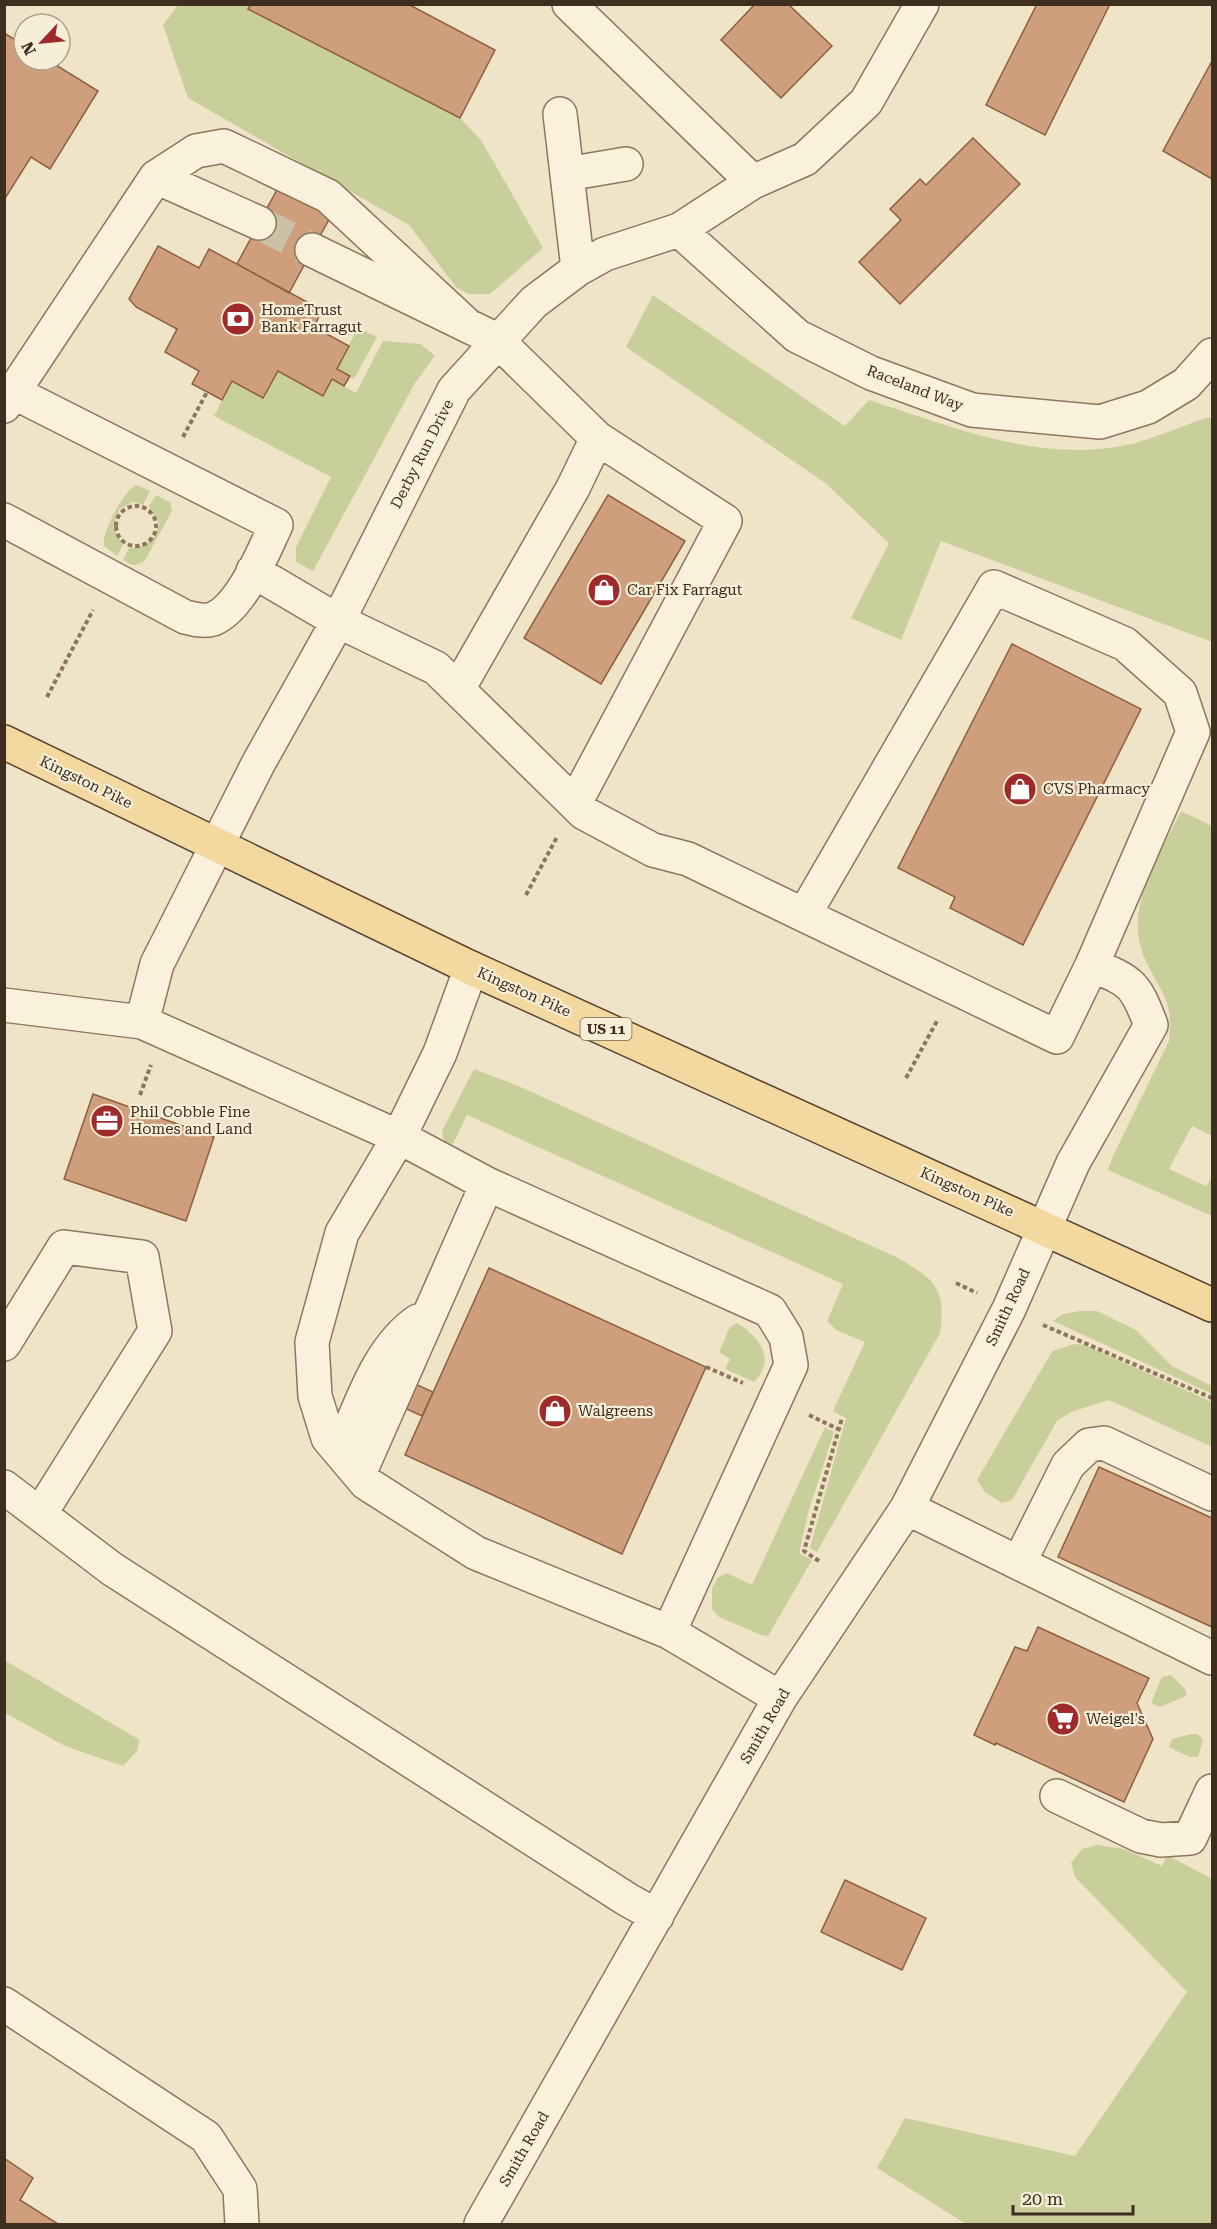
<svg xmlns="http://www.w3.org/2000/svg" width="1217" height="2229" font-family="'Roboto Serif',serif">
  <style>
    .green { fill: #c9cf9b }
    .building { fill: #cf9f7d; stroke: #8d5f41; stroke-width: 1.5 }
    .lines { fill: none; stroke-linecap: round; stroke-linejoin: round }
    .minor-tunnel { stroke: #ccc0a6; stroke-width: 33; stroke-dasharray: 33 16; stroke-linecap: butt }
    .minor-casing { stroke: #8d765c; stroke-width: 36 }
    .major-casing { stroke: #5b4430; stroke-width: 36 }
    .path { stroke: #8d765c; stroke-width: 4; stroke-dasharray: 4.5 3; stroke-linecap: butt }
    .minor { stroke: #faf1dc; stroke-width: 33 }
    .major { stroke: #f3d9a0; stroke-width: 33 }
    .labels { text-anchor: middle; dominant-baseline: central; stroke-width: 4.5; stroke-linejoin: round; paint-order: stroke }
    .shield { fill: #f7eed8; stroke: #756857; stroke-width: 1.5 }
    .shield-label { font-size: 14px; font-weight: bold; fill: #3d2e20 }
    .poi-label { font-size: 15px; fill: #3d2e20; stroke: #f7eed8; text-anchor: start }
    .street-label { font-size: 15px; fill: #3d2e20; stroke: #f7eed8 }
  </style>
  <rect width="100%" height="100%" fill="#f0e4c8"/>
  <!-- green -->
  <path class="green" d="M 178,5 L 251,5 L 249,9 L 460,118 L 481,140 L 543,248 L 490,294 L 468,294 L 456,287 L 409,225 L 188,98 L 163,25 Z
    M 653,295 L 845,426 L 869,400 C 950,426 1035,462 1122,446 C 1152,440 1181,426 1209,417 L 1212,419 L 1212,642 L 941,541 L 901,640 L 851,618 L 889,543 L 824,482 L 626,347 Z
    M 344,321 L 377,337 L 354,379 L 337,369 L 354,335 L 340,328 Z
    M 383,341 L 421,344 L 435,356 L 415,383 L 313,571 L 296,562 L 296,547 L 331,477 L 214,416 L 232,381 L 263,398 L 278,371 L 323,396 L 332,379 L 356,393 Z
    M 137,485 L 150,491 L 143,505 L 133,502 L 119,509 L 113,527 L 123,545 L 117,556 L 104,546 C 100,536 125,487 137,485 Z
    M 156,495 L 170,502 L 172,511 L 145,560 C 137,567 131,566 123,560 L 129,548 C 146,547 156,541 159,524 L 149,506 Z
    M 1181,811 L 1212,826 L 1212,1136 L 1192,1126 L 1169,1169 L 1206,1186 L 1212,1177 L 1212,1216 L 1108,1170 L 1112,1158 L 1169,1041 C 1173,996 1162,997 1145,959 C 1122,909 1160,855 1181,811 Z
    M 474,1069 L 516,1085 L 896,1257 C 933,1278 947,1287 940,1333 L 817,1552 L 810,1548 L 846,1418 L 833,1411 L 865,1342 L 836,1330 L 827,1321 L 843,1284 L 467,1115 L 453,1144 L 444,1142 L 442,1131 Z
    M 1080,1311 L 1097,1311 L 1136,1330 L 1172,1366 L 1212,1386 L 1212,1394 L 1053,1321 L 1063,1314 Z
    M 737,1323 C 759,1336 777,1360 754,1382 L 725,1369 L 730,1359 L 719,1352 L 730,1327 Z
    M 1074,1344 L 1085,1345 L 1212,1402 L 1212,1447 L 1109,1400 L 1071,1412 L 1057,1421 L 1012,1500 L 1002,1503 L 985,1492 L 977,1480 L 1050,1355 L 1053,1351 Z
    M 825,1427 L 834,1432 L 809,1510 L 799,1553 L 812,1560 L 768,1636 L 761,1635 L 719,1617 L 712,1609 L 712,1588 L 718,1577 L 727,1573 L 752,1585 Z
    M 4,1660 L 140,1740 L 137,1751 L 123,1766 L 65,1746 L 5,1713 Z
    M 1171,1675 L 1186,1690 L 1186,1696 L 1160,1707 L 1151,1703 L 1162,1677 Z
    M 1191,1734 L 1198,1734 L 1203,1740 L 1198,1757 L 1190,1757 L 1169,1747 L 1172,1739 Z
    M 1097,1845 L 1124,1849 L 1162,1866 L 1167,1855 L 1212,1879 L 1212,2224 L 966,2224 L 877,2168 L 905,2118 L 1075,2156 L 1187,1992 L 1075,1877 L 1071,1863 L 1082,1849 Z"/>
  <!-- building -->
  <path class="building" d="M 251,4 L 408,4 L 495,50 L 460,118 L 248,9 Z
    M 755,4 L 788,4 L 832,46 L 781,98 L 721,40 Z
    M 1037,4 L 1110,4 L 1045,135 L 986,105 Z
    M 4,33 L 24,45 L 24,60 L 48,60 L 98,91 L 50,169 L 31,157 L 4,200 Z
    M 1212,61 L 1212,179 L 1163,151 Z
    M 973,138 L 1020,184 L 900,304 L 859,262 L 901,220 L 890,209 L 920,179 L 926,185 Z
    M 279,186 L 332,214 L 289,293 L 237,264 Z
    M 158,246 L 199,268 L 209,249 L 322,310 L 314,327 L 349,346 L 337,369 L 350,376 L 344,386 L 332,379 L 323,396 L 278,371 L 263,398 L 232,381 L 222,400 L 192,384 L 199,371 L 165,352 L 177,329 L 136,307 L 129,299 Z
    M 608,495 L 685,541 L 601,684 L 524,638 Z
    M 1012,644 L 1141,709 L 1023,945 L 950,908 L 955,897 L 898,868 Z
    M 93,1094 L 214,1137 L 186,1221 L 64,1179 Z
    M 489,1268 L 706,1367 L 622,1554 L 405,1455 Z
    M 400,1377 L 433,1392 L 422,1416 L 389,1401 Z
    M 1099,1467 L 1212,1518 L 1212,1627 L 1058,1557 Z
    M 1038,1627 L 1149,1678 L 1137,1703 L 1153,1739 L 1124,1802 L 996,1743 L 995,1745 L 974,1735 L 1015,1647 L 1027,1651 Z
    M 845,1880 L 926,1918 L 902,1970 L 821,1932 Z
    M 4,2158 L 33,2178 L 20,2200 L 58,2224 L 4,2224 Z"/>
  <g class="lines">
    <!-- minor-tunnel -->
    <path class="minor-tunnel" d="M 259,223 L 312,250"/>
    <!-- minor casing -->
    <g class="minor-casing">
      <path id="minor" d="M 569,4 L 753,182 L 805,159 L 866,102 L 922,4
        M 560,114 L 578,269
        M 567,174 L 626,164
        M 156,177 L 259,223
        M 679,230 L 797,336 L 871,373 L 972,410 L 1100,422 L 1148,407 L 1186,384 L 1212,355
        M 312,250 L 497,340 L 597,438
        M 4,406 L 156,177 L 196,151 L 224,146 L 328,196 L 468,326
        M 4,520 L 185,617 C 193,619 204,622 213,619 C 242,607 263,552 276,525 L 13,392
        M 253,571 L 338,621 L 436,668 L 584,813 L 653,850 L 688,859 L 1057,1037 L 1092,965 C 1132,982 1135,983 1151,1025 L 1073,1163 L 1009,1309 L 907,1508 L 780,1698 L 481,2224
        M 458,689 L 573,488 L 597,438 L 725,521 L 575,803
        M 804,915 L 994,587 L 1125,644 L 1180,693 L 1193,732 L 1092,965
        M 471,968 L 440,1053 L 399,1137 L 342,1233 L 312,1342 L 315,1396 L 328,1438 L 366,1483 L 476,1553 L 669,1632 L 780,1698
        M 4,1005 L 142,1022 L 399,1137 L 487,1184 L 770,1311 L 786,1337 L 791,1365 L 669,1632
        M 142,1022 L 157,964 L 258,764 L 338,621 L 454,390 L 534,302 L 578,269 L 605,254 L 679,230 L 753,182
        M 4,1344 L 64,1247 L 142,1257 L 155,1331 L 40,1514
        M 340,1452 C 360,1408 377,1349 418,1321
        M 359,1474 L 487,1184
        M 4,1487 L 112,1569 L 628,1900 L 657,1916
        M 907,1508 L 1212,1658
        M 1019,1563 L 1068,1465 L 1089,1445 L 1104,1443 L 1212,1494
        M 1057,1796 L 1141,1836 L 1161,1840 L 1190,1838 L 1212,1791
        M 4,2004 L 206,2137 L 240,2189 L 242,2224"/>
    </g>
    <!-- major casing -->
    <g class="major-casing">
      <path id="major" d="M 4,742 L 471,968 L 1212,1305"/>
    </g>
    <!-- path -->
    <path class="path" d="M 183,437 L 207,392
      M116 526a20 20 0 1 1 40 0a20 20 0 1 1-40 0Z
      M 47,697 L 93,610
      M 526,895 L 557,837
      M 906,1078 L 937,1021
      M 140,1095 L 151,1065
      M 956,1283 L 977,1293
      M 1043,1325 L 1212,1398
      M 706,1367 L 743,1383
      M 809,1415 L 838,1429
      M 819,1561 L 804,1551 L 842,1418"/>
    <!-- minor -->
    <use href="#minor" class="minor"/>
    <!-- major -->
    <use href="#major" class="major"/>
  </g>
  <!-- icons -->
  <defs>
    <g id="bank-disc" transform="scale(1.725)"><circle r="9.5" fill="#9e2a2b" stroke="#f7eed8"/><path d="M-6-4H6V4H-6ZM0-2.3a2.3 2.3 0 1 0 0 4.6a2.3 2.3 0 1 0 0-4.6Z" fill="#fff"/></g>
    <g id="shop-disc" transform="scale(1.725)"><circle r="9.5" fill="#9e2a2b" stroke="#f7eed8"/><path d="M-5-2.5h2.3a2.7 3.5 0 0 1 5.4 0H5L5.5 6h-11ZM-1.5-2.5h3a1.5 2.3 0 0 0-3 0Z" fill="#fff"/></g>
    <g id="office-disc" transform="scale(1.725)"><circle r="9.5" fill="#9e2a2b" stroke="#f7eed8"/><path d="M-6-3h4V-5.5h4V-3h4V5H-6ZM-1-4.5V-3h2v-1.5ZM-6 0V1H6V0Z" fill="#fff"/></g>
    <g id="supermarket-disc" transform="scale(1.725)"><circle r="9.5" fill="#9e2a2b" stroke="#f7eed8"/><path d="M-6-5.5h2.5l.6 2H6L4.5 2H-2.5L-4.4-4H-6ZM-1.5 3.2a1.3 1.3 0 1 0 .1 0ZM3 3.2a1.3 1.3 0 1 0 .1 0Z" fill="#fff"/></g>
  </defs>
  <g fill-rule="evenodd">
    <use href="#bank-disc" x="238" y="319"/>
    <use href="#shop-disc" x="604" y="590"/>
    <use href="#shop-disc" x="1020" y="789"/>
    <use href="#office-disc" x="107" y="1121"/>
    <use href="#shop-disc" x="555" y="1411"/>
    <use href="#supermarket-disc" x="1063" y="1719"/>
  </g>
  <g class="labels">
    <!-- shield labels -->
    <rect class="shield" x="580.5" y="1018" width="51" height="22" rx="4.5"/>
    <g class="shield-label">
      <text x="606" y="1029">US 11</text>
    </g>
    <!-- poi labels -->
    <g class="poi-label">
      <text x="261" y="310">HomeTrust<tspan x="261" dy="17">Bank Farragut</tspan></text>
      <text x="627" y="590">Car Fix Farragut</text>
      <text x="1043" y="789">CVS Pharmacy</text>
      <text x="130" y="1112">Phil Cobble Fine<tspan x="130" dy="17">Homes and Land</tspan></text>
      <text x="578" y="1411">Walgreens</text>
      <text x="1086" y="1719">Weigel's</text>
    </g>
    <!-- street labels -->
    <g class="street-label">
      <text transform="translate(915 388) rotate(21)">Raceland Way</text>
      <text transform="translate(422 454) rotate(-63)">Derby Run Drive</text>
      <text transform="translate(86 782) rotate(26)">Kingston Pike</text>
      <text transform="translate(524 992) rotate(24)">Kingston Pike</text>
      <text transform="translate(967 1192) rotate(24)">Kingston Pike</text>
      <text transform="translate(1008 1307) rotate(-65)">Smith Road</text>
      <text transform="translate(765 1726) rotate(-60)">Smith Road</text>
      <text transform="translate(524 2149) rotate(-60)">Smith Road</text>
    </g>
  </g>
  <!-- border -->
  <rect width="1217" height="2229" fill="none" stroke="#3d2e20" stroke-width="12"/>
  <!-- north arrow -->
  <g transform="translate(42 42) rotate(244)"><circle r="28" fill="#f7eed8" stroke="#ada18e" stroke-width="1.5"/>
  <path d="M0-4.5L10 22L0 15L-10 22Z" fill="#9e2a2b"/>
  <text y="-9" font-size="16" font-weight="bold" text-anchor="middle" fill="#3d2e20">N</text>
  </g>
  <!-- scale -->
  <path d="M1013 2205v9h120v-9" fill="none" stroke="#3d2e20" stroke-width="3"/>
  <text x="1022" y="2205" font-size="18" fill="#3d2e20" stroke="#f7eed8" stroke-width="4.5" paint-order="stroke">20 m</text>
</svg>
